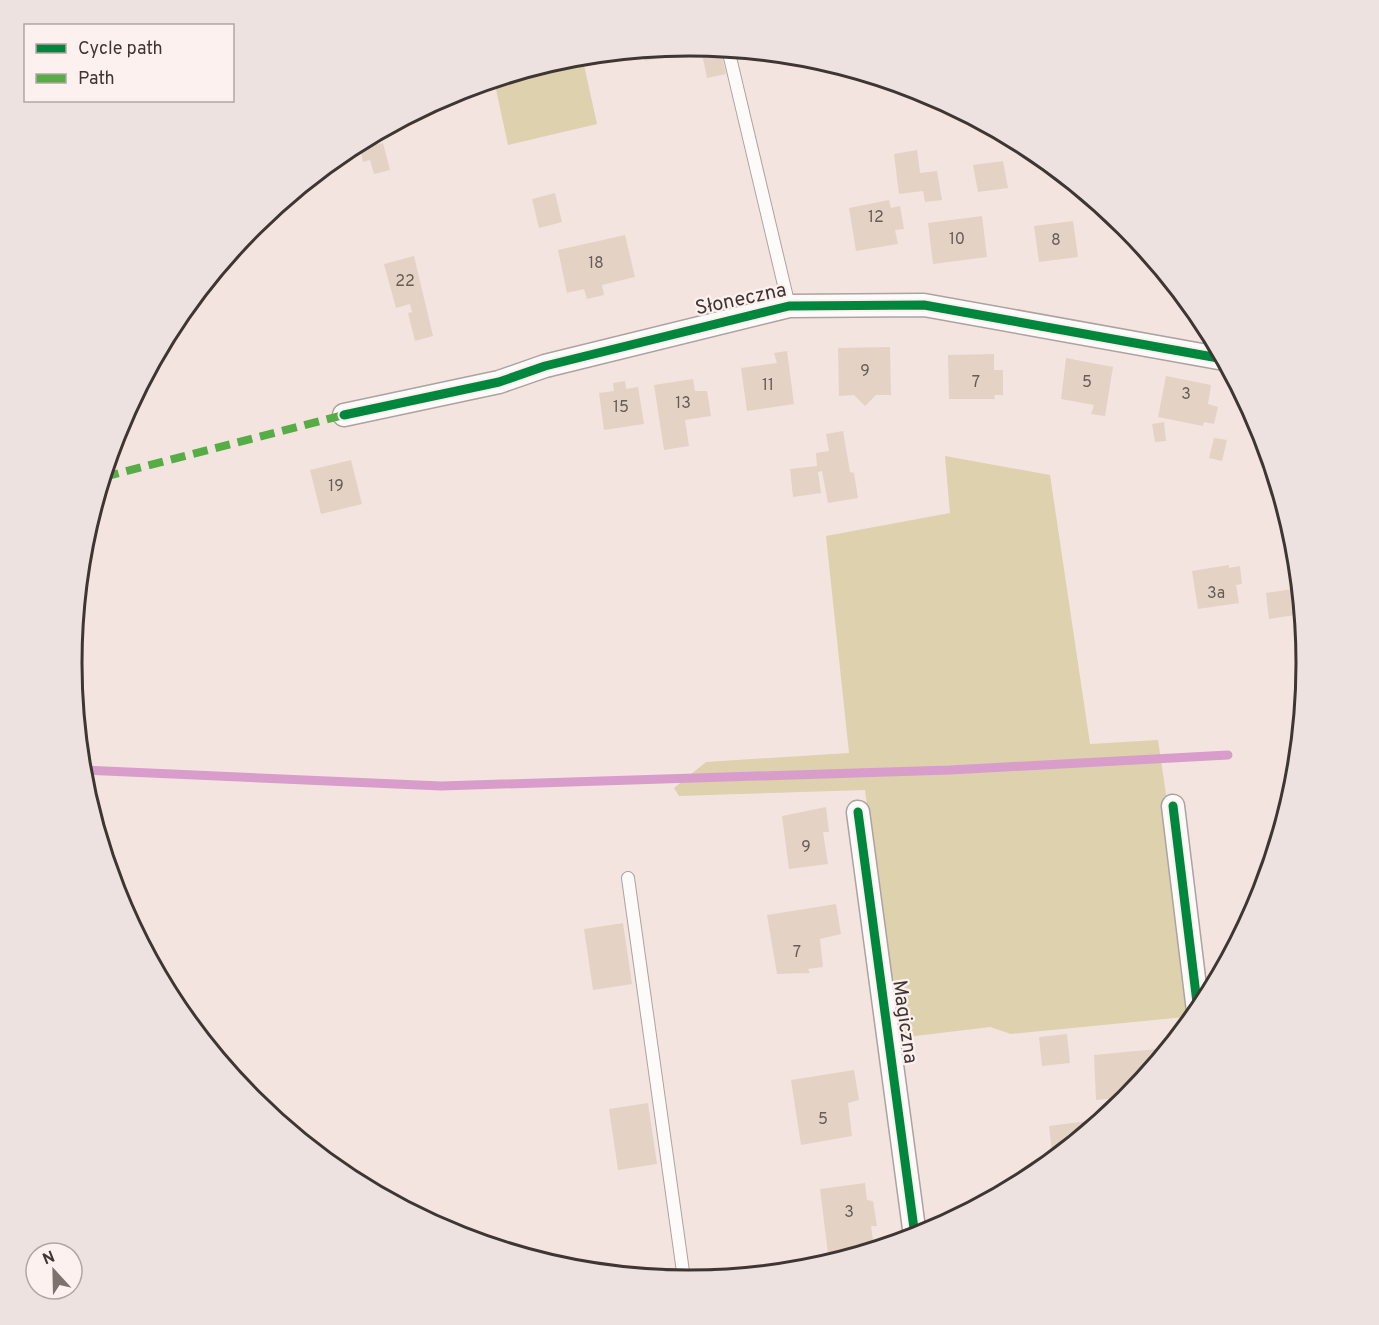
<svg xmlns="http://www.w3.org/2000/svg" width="1379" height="1325" font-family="Overpass,sans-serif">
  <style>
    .green { fill: #ddd1ae }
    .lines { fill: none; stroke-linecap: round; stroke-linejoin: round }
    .stream { stroke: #d89dca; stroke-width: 9 }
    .building { fill: #e4d2c4 }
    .service-casing { stroke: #ada29f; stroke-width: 14 }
    .minor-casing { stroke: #ada29f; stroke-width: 25 }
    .service { stroke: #fdfbfa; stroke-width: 12 }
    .minor { stroke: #fdfbfa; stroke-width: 22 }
    .quiet { stroke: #56ac45; stroke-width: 8; stroke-dasharray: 15 8; stroke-linecap: butt }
    .cycleway-casing { stroke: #fcf1ee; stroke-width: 13 }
    .cycleway { stroke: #00873e; stroke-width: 9 }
    .labels { text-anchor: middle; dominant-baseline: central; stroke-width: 4.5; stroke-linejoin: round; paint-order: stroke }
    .number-label { font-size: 16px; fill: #685c56 }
    .street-label { font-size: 20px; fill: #3f3532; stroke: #fcf1ee }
    .rim { fill: none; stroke: #3f3532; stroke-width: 3 }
  </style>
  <rect width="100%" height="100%" fill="#f3e4e0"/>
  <!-- green -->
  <path class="green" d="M 582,56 L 597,124 L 508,145 L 494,80 L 569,57 Z
    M 945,456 L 1050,475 L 1090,744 L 1158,740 L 1198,1011 L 1195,1016 L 1011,1034 L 990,1027 L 899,1038 L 865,790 L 679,796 L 674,788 L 706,762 L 849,753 L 826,536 L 950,513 Z"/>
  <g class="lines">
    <!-- stream -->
    <path class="stream" d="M 83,770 L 441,786 L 950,770 L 1228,755"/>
  </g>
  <!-- building -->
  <path class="building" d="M 690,45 L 720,48 L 726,74 L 707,78 L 701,48 L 645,61 L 642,50 Z
    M 742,50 L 767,53 L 768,56 L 743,60 Z
    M 383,143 L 390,170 L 374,174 L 370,160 L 363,162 L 360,148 Z
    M 917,150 L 920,173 L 937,171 L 942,200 L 925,202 L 923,191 L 899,194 L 894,154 Z
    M 1003,161 L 1008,188 L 978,192 L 973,165 Z
    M 555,193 L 562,222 L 539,228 L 532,199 Z
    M 889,200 L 891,208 L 900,206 L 904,229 L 895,230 L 898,244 L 856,251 L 849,208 Z
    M 982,216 L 987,257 L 933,264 L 928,223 Z
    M 1073,221 L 1078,257 L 1039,262 L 1034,226 Z
    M 625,235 L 635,277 L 602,285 L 604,295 L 587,299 L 584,289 L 567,293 L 558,250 Z
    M 414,256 L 433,336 L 415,341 L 408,313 L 412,312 L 410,304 L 396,308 L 384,264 Z
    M 890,347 L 891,395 L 876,395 L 865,406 L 854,395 L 839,396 L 838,348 Z
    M 787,351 L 794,404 L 747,411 L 741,368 L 777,363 L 774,353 Z
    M 994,354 L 994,370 L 1003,370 L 1003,395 L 994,395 L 995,399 L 949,399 L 948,355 Z
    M 1066,358 L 1113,367 L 1105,416 L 1091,414 L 1094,405 L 1061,399 Z
    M 1166,376 L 1211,385 L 1208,404 L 1218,407 L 1214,424 L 1204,422 L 1203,426 L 1158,417 Z
    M 693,379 L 695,391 L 707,391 L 711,416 L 685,420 L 689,446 L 664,450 L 654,385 Z
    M 625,381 L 626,389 L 638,387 L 644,424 L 604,430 L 599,393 L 614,391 L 613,383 Z
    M 1164,422 L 1166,441 L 1155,442 L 1152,424 Z
    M 843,431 L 850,472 L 854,473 L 858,498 L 828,503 L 822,471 L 818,472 L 821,493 L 793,497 L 790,469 L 817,466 L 816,453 L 829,451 L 826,434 Z
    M 1214,438 L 1227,440 L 1222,461 L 1209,458 Z
    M 351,460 L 362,504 L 321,514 L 310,470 Z
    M 1229,565 L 1229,568 L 1240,566 L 1242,584 L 1236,585 L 1239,603 L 1198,609 L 1192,571 Z
    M 1292,589 L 1295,615 L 1269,619 L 1266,593 Z
    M 1302,614 L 1307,661 L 1302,662 L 1295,615 Z
    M 826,807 L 829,832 L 823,832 L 828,864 L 789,869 L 782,816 Z
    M 836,904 L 841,934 L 820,939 L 823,967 L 808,969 L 810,973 L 777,974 L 767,915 Z
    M 623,923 L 632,984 L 593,990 L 584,929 Z
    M 1067,1034 L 1070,1063 L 1042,1066 L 1039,1037 Z
    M 1157,1049 L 1158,1061 L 1127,1097 L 1096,1100 L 1094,1055 Z
    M 854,1070 L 859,1100 L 848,1103 L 852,1136 L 801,1145 L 791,1080 Z
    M 648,1103 L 657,1164 L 618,1170 L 609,1109 Z
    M 1088,1121 L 1089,1130 L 1063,1151 L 1052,1152 L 1049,1126 Z
    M 865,1183 L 867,1200 L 873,1201 L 877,1226 L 871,1226 L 874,1248 L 828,1254 L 820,1189 Z
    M 673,1271 L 674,1279 L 644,1276 L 644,1275 Z"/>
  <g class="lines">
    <!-- service casing -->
    <g class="service-casing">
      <path id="service" d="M 728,49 L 789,306
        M 628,878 L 684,1279"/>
    </g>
    <!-- minor casing -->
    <g class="minor-casing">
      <path id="minor" d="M 344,415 L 499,382 L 545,366 L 789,306 L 924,305 L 1224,359
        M 1173,806 L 1198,1011
        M 858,812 L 915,1236"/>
    </g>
    <!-- service -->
    <use href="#service" class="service"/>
    <!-- minor -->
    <use href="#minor" class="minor"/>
    <!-- quiet -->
    <path class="quiet" d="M 104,477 L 344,415"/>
    <!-- cycleway casing -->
    <g class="cycleway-casing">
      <path id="cycleway" d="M 344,415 L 499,382 L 545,366 L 789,306 L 924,305 L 1224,359
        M 1173,806 L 1198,1011
        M 858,812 L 915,1236"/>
    </g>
    <!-- cycleway -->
    <use href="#cycleway" class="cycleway"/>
  </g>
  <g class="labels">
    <!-- number labels -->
    <g class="number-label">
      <text x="876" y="218">12</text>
      <text x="957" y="240">10</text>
      <text x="1056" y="241">8</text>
      <text x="596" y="264">18</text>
      <text x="405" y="282">22</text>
      <text x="865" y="372">9</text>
      <text x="976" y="383">7</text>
      <text x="1087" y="383">5</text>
      <text x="768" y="386">11</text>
      <text x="1186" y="395">3</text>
      <text x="683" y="404">13</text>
      <text x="621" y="408">15</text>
      <text x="336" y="487">19</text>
      <text x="1216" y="594">3a</text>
      <text x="806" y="848">9</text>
      <text x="797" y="953">7</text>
      <text x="823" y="1120">5</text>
      <text x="849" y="1213">3</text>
    </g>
    <!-- street labels -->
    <g class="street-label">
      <text transform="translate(741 300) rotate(-12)">Słoneczna</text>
      <text transform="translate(904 1022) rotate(82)">Magiczna</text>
    </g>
  </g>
  <!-- crop -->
  <path d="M0 0H1379V1325H0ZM82 663a607 607 0 1 1 1214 0a607 607 0 1 1-1214 0Z" fill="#ede2df" fill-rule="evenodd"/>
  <path class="rim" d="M82 663a607 607 0 1 1 1214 0a607 607 0 1 1-1214 0Z"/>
  <!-- legend -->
  <rect x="24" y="24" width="210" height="78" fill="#fcf1ee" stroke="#b0a6a3" stroke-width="1.5"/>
  <rect x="36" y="44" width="30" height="9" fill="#00873e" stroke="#b0a6a3" stroke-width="1.5"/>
  <text x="78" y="54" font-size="18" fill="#3f3532">Cycle path</text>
  <rect x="36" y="74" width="30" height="9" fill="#56ac45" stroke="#b0a6a3" stroke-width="1.5"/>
  <text x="78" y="84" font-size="18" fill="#3f3532">Path</text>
  <!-- north arrow -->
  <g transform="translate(54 1271) rotate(338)"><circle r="28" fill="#fcf1ee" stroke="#b0a6a3" stroke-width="1.5"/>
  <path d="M0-4.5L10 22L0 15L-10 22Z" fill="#7e726f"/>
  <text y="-9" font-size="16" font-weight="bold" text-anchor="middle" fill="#3f3532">N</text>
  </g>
</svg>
